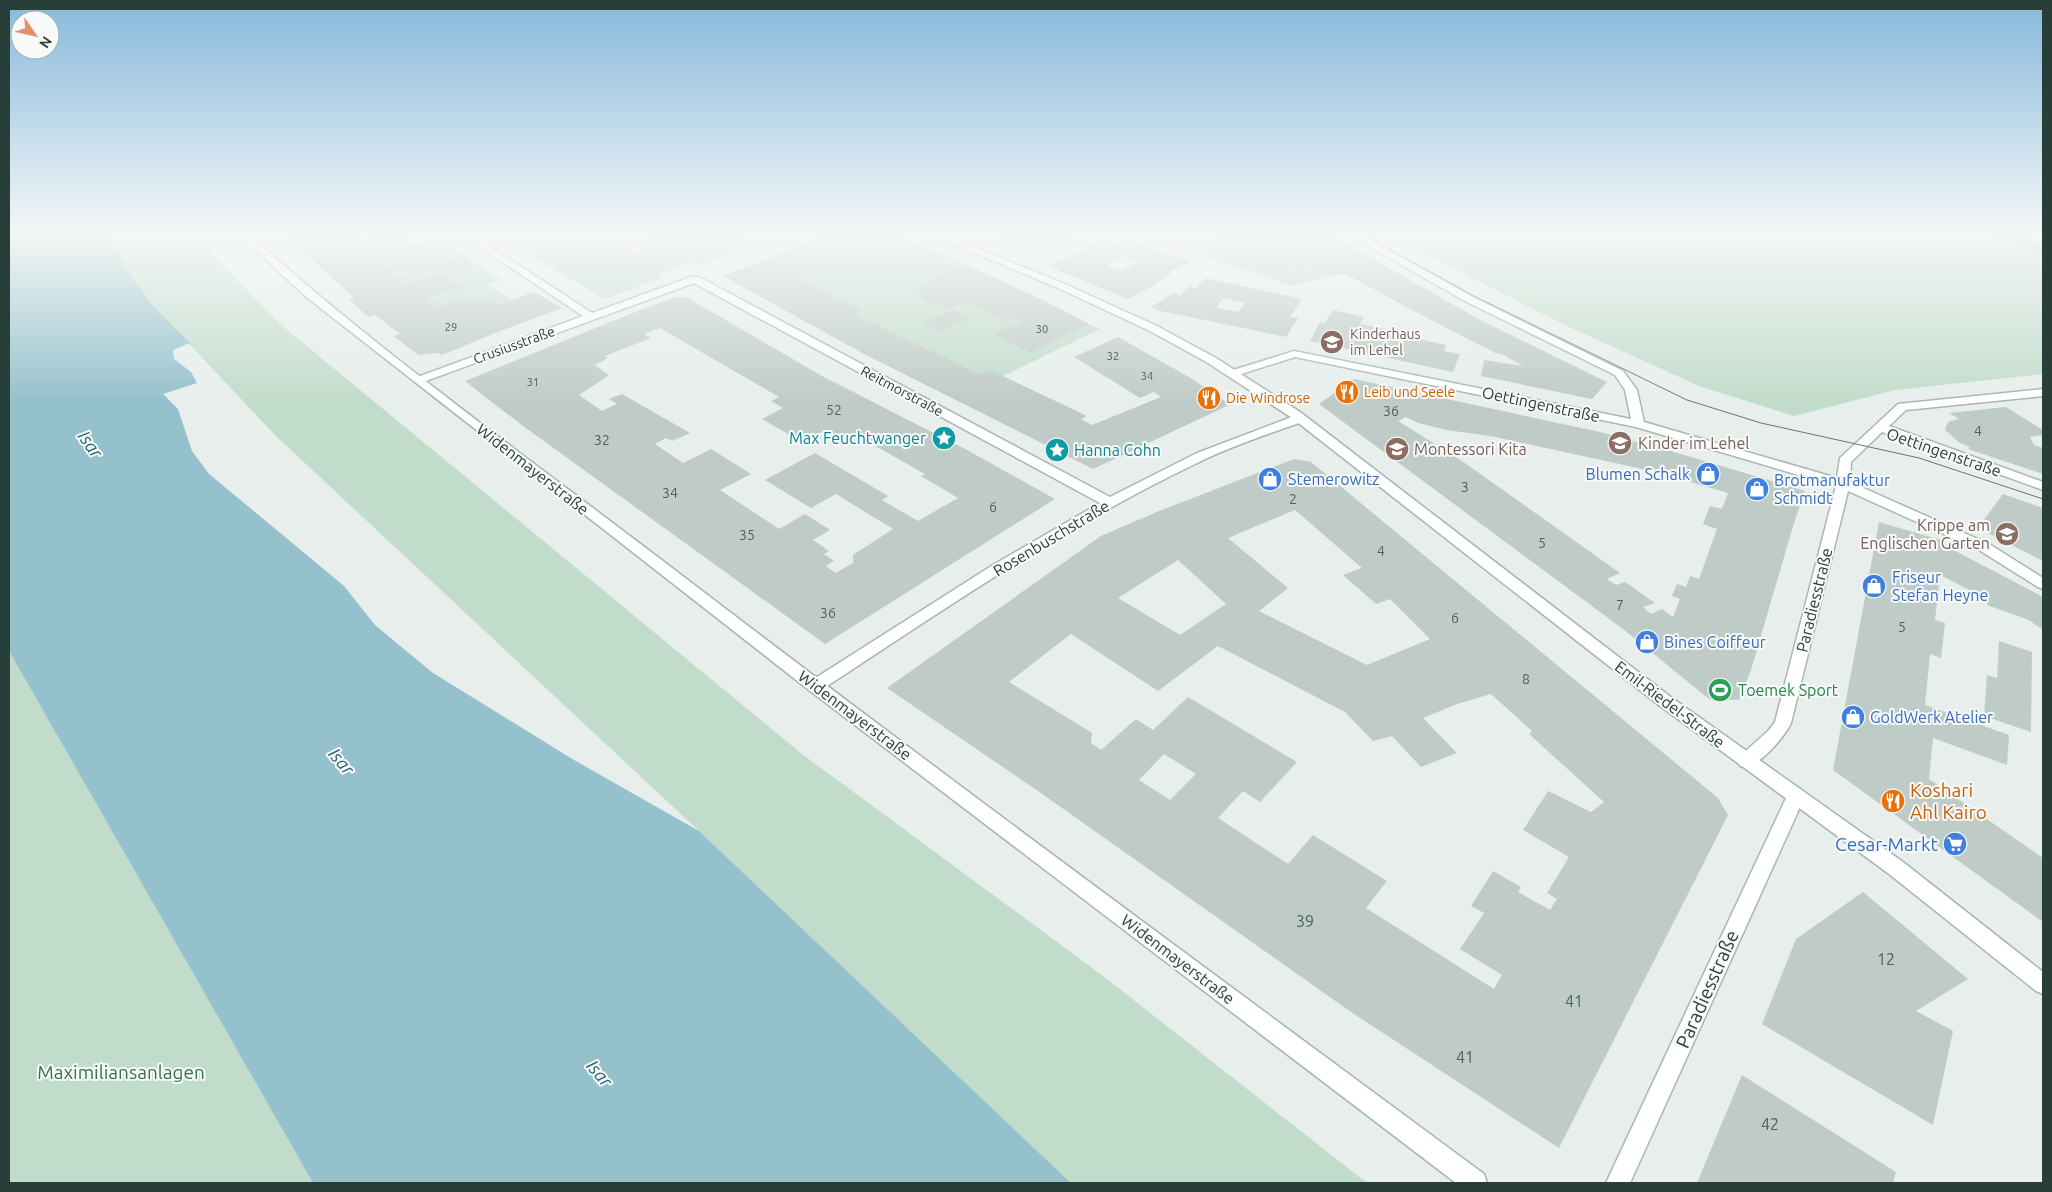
<svg xmlns="http://www.w3.org/2000/svg" width="2052" height="1192" font-family="Ubuntu,sans-serif">
  <style>
    .built { fill: #d5deda }
    .green { fill: #c2dccb }
    .water { fill: #95c1cc }
    .building { fill: #bfcbc7; fill-rule: evenodd }
    .lines { fill: none; stroke-linecap: round; stroke-linejoin: round }
    .minor-casing { stroke: #aab6b2; stroke-width: 3 }
    .secondary-casing { stroke: #a3b5b0; stroke-width: 3 }
    .minor { fill: #fff; fill-rule: evenodd }
    .secondary { fill: #fff; fill-rule: evenodd }
    .tram { stroke: #627974; stroke-width: 1 }
    .labels { text-anchor: middle; dominant-baseline: central; stroke-width: 4; stroke-linejoin: round; paint-order: stroke }
    .far-number-label { font-size: 11px; fill: #4d615c }
    .far-education-label { font-size: 14px; fill: #785e54; stroke: #f7faf9; text-anchor: start }
    .far-street-label { font-size: 14px; fill: #273e39; stroke: #f7faf9 }
    .far-food-label { font-size: 14px; fill: #c56008; stroke: #f7faf9; text-anchor: start }
    .number-label { font-size: 14px; fill: #4d615c }
    .street-label { font-size: 16px; fill: #273e39; stroke: #f7faf9 }
    .culture-label { font-size: 16px; fill: #0d838f; stroke: #f7faf9; text-anchor: end }
    .education-label { font-size: 16px; fill: #785e54; stroke: #f7faf9; text-anchor: start }
    .shop-label { font-size: 16px; fill: #366cbe; stroke: #f7faf9; text-anchor: start }
    .leisure-label { font-size: 16px; fill: #27864d; stroke: #f7faf9; text-anchor: start }
    .near-number-label { font-size: 16px; fill: #4d615c }
    .water-label { font-size: 18px; font-style: italic; fill: #266375; stroke: #f7faf9 }
    .near-food-label { font-size: 19px; fill: #c56008; stroke: #f7faf9; text-anchor: start }
    .near-shop-label { font-size: 19px; fill: #366cbe; stroke: #f7faf9; text-anchor: end }
    .near-street-label { font-size: 19px; fill: #273e39; stroke: #f7faf9 }
    .near-park-label { font-size: 19px; fill: #357150; stroke: #f7faf9 }
  </style>
  <rect width="100%" height="100%" fill="#e7eeeb"/>
  <!-- built -->
  <path class="built" d="M 971,235 L 1100,235 L 1026,257 Z"/>
  <!-- green -->
  <path class="green" d="M 111,235 L 199,235 L 225,268 L 280,324 L 802,754 L 1103,976 L 1367,1183 L 1071,1183 L 699,831 L 277,437 L 154,307 L 126,269 Z
    M 505,235 L 603,235 L 636,253 L 644,250 L 630,243 L 653,235 L 758,235 L 768,240 L 698,266 L 692,262 L 657,275 L 662,278 L 605,299 L 540,261 Z
    M 971,235 L 1002,235 L 1034,248 L 1016,253 Z
    M 1165,235 L 1213,235 L 1276,271 C 1296,265 1314,264 1333,275 L 1294,286 L 1217,261 Z
    M 1386,235 L 2043,235 L 2043,374 L 1895,390 L 1794,416 L 1699,386 L 1567,326 Z
    M 448,246 L 463,255 L 445,262 L 456,269 L 475,263 L 501,280 L 487,285 L 512,300 L 501,304 C 478,292 458,300 435,308 L 423,299 L 434,297 L 463,287 L 441,272 L 399,286 L 396,283 L 408,279 L 402,275 L 394,277 L 391,274 L 394,272 L 394,269 L 386,268 L 382,265 L 413,258 L 419,254 Z
    M 859,249 L 902,268 L 938,252 L 966,265 L 926,283 L 928,284 L 917,291 L 921,294 L 917,297 L 928,303 L 949,309 L 968,302 L 1006,321 L 1013,317 L 1022,321 L 994,334 L 1029,353 L 1089,324 L 1100,329 L 1003,376 L 990,370 L 981,374 L 855,315 L 863,311 L 793,276 Z
    M 9,651 L 313,1183 L 9,1183 Z"/>
  <!-- water -->
  <path class="water" d="M 9,235 L 111,235 L 126,269 L 154,307 L 190,343 L 173,350 L 174,359 L 191,372 L 197,383 L 163,394 L 178,409 L 192,451 L 209,474 L 344,586 L 375,625 L 433,673 L 574,760 L 699,831 L 1071,1183 L 313,1183 L 9,651 Z
    M 1992,235 L 2022,235 L 2043,244 L 2043,257 Z"/>
  <!-- building -->
  <path class="building" d="M 286,235 L 353,235 L 359,240 L 380,235 L 423,235 L 392,244 L 399,249 L 440,238 L 448,246 L 419,254 L 413,258 L 382,265 L 386,268 L 394,269 L 394,272 L 391,274 L 394,277 L 402,275 L 409,279 L 396,283 L 399,286 L 441,272 L 463,288 L 423,299 L 435,308 L 464,298 L 489,298 L 501,304 L 534,292 L 562,308 L 495,333 L 442,355 L 437,353 L 419,355 L 393,336 L 400,334 L 375,315 L 369,317 L 349,300 L 354,298 Z
    M 663,235 L 735,235 L 746,240 L 738,243 L 743,245 L 709,257 L 685,245 L 668,251 L 644,241 Z
    M 805,235 L 896,235 L 938,252 L 902,268 L 859,249 L 793,276 L 863,311 L 855,315 L 981,374 L 990,370 L 1003,376 L 1087,416 L 1081,419 L 1092,425 L 1161,397 L 1154,392 L 1140,398 L 1074,357 L 1118,337 L 1189,377 L 1228,403 L 1227,406 L 1093,469 L 864,354 L 723,276 L 816,240 Z
    M 1002,235 L 1077,235 L 1034,248 Z
    M 1213,235 L 1331,235 L 1480,320 L 1607,382 L 1592,399 L 1481,376 L 1484,360 L 1523,366 L 1504,355 L 1495,353 L 1412,310 L 1346,274 L 1333,275 L 1313,266 L 1293,266 L 1276,271 Z
    M 1105,239 L 1115,243 L 1131,240 L 1190,262 L 1169,272 L 1171,274 L 1155,283 L 1156,284 L 1128,299 L 1048,266 ZM 1123,256 L 1139,262 L 1121,271 L 1106,265 Z
    M 463,255 L 475,263 L 456,269 L 445,261 Z
    M 967,265 L 1047,302 L 1089,324 L 1030,353 L 993,334 L 1022,321 L 1013,317 L 1006,321 L 968,302 L 949,309 L 928,303 L 917,296 L 921,294 L 917,292 L 933,278 Z
    M 1205,278 L 1302,299 L 1290,317 L 1298,318 L 1286,337 L 1161,311 L 1151,307 L 1173,293 L 1180,296 L 1189,286 L 1196,288 ZM 1223,298 L 1245,303 L 1238,312 L 1216,308 Z
    M 686,297 L 822,376 L 967,450 L 1055,499 L 825,644 L 523,426 L 465,381 L 640,310 L 673,298 ZM 660,328 L 779,397 L 771,401 L 783,408 L 762,419 L 802,442 L 822,432 L 838,441 L 852,433 L 925,474 L 921,476 L 958,498 L 918,521 L 882,500 L 888,496 L 815,453 L 765,480 L 811,508 L 836,494 L 893,529 L 853,555 L 853,563 L 836,573 L 826,566 L 834,561 L 824,554 L 829,551 L 813,540 L 830,530 L 805,514 L 779,529 L 720,490 L 751,474 L 711,449 L 683,463 L 655,444 L 666,438 L 672,441 L 690,433 L 622,394 L 609,399 L 617,404 L 602,411 L 579,395 L 609,375 L 595,365 L 608,358 L 605,356 L 651,338 L 644,334 Z
    M 953,310 L 970,318 L 940,331 L 923,322 Z
    M 1333,310 L 1364,317 L 1360,324 L 1417,335 L 1415,338 L 1446,345 L 1444,351 L 1460,354 L 1453,372 L 1310,341 L 1320,322 L 1325,323 Z
    M 1354,379 L 1600,432 L 1674,452 L 1805,491 L 1794,523 L 1751,670 L 1739,700 L 1709,699 L 1623,629 L 1319,404 ZM 1406,417 L 1418,423 L 1446,430 L 1490,436 L 1652,471 L 1728,493 L 1722,509 L 1710,506 L 1703,524 L 1717,529 L 1699,579 L 1690,576 L 1686,587 L 1677,584 L 1672,596 L 1680,599 L 1673,617 L 1662,609 L 1651,614 L 1643,607 L 1655,603 L 1625,582 L 1616,585 L 1607,579 L 1620,573 L 1462,461 L 1398,421 Z
    M 2006,407 L 2043,430 L 2043,435 L 2030,437 L 2034,445 L 2043,448 L 2043,474 L 1968,449 L 1970,447 L 1960,443 L 1945,430 L 1947,424 L 1950,421 L 1959,419 L 1949,413 Z
    M 1294,459 L 1311,462 L 1718,798 L 1728,815 L 1559,1148 L 1351,1012 L 1038,791 L 887,688 L 1101,536 L 1159,511 ZM 1295,510 L 1362,568 L 1343,575 L 1376,604 L 1390,599 L 1430,639 L 1367,665 L 1259,611 L 1288,588 L 1228,538 ZM 1178,560 L 1226,604 L 1180,635 L 1118,598 ZM 1071,634 L 1158,691 L 1218,646 L 1345,712 L 1373,741 L 1392,736 L 1421,767 L 1457,753 L 1423,718 L 1457,704 L 1491,694 L 1532,731 L 1529,734 L 1604,802 L 1591,812 L 1548,791 L 1523,830 L 1569,857 L 1547,893 L 1557,899 L 1550,910 L 1518,892 L 1521,887 L 1493,871 L 1471,906 L 1484,913 L 1460,949 L 1502,975 L 1494,989 L 1366,908 L 1387,881 L 1313,835 L 1288,864 L 1218,818 L 1243,791 L 1260,802 L 1297,762 L 1188,697 L 1153,730 L 1136,719 L 1101,750 L 1091,743 L 1092,733 L 1009,682 ZM 1164,754 L 1196,774 L 1170,800 L 1139,780 Z
    M 2003,494 L 2043,508 L 2043,561 L 1978,528 Z
    M 1879,522 L 1944,541 L 1944,545 L 2043,597 L 2043,630 L 2029,620 L 1987,605 L 1987,599 L 1940,575 L 1935,620 L 1945,623 L 1941,658 L 1930,654 L 1925,705 L 2009,735 L 2007,765 L 1933,738 L 1929,779 L 2043,858 L 2043,922 L 1833,770 Z
    M 1999,641 L 2032,652 L 2031,732 L 1984,716 L 1987,675 L 1997,678 Z
    M 1863,892 L 1968,979 L 1916,1011 L 1953,1031 L 1933,1125 L 1762,1024 L 1796,939 Z
    M 1742,1075 L 1896,1172 L 1893,1183 L 1697,1183 Z"/>
  <g class="lines">
    <!-- minor casing -->
    <g class="minor-casing">
      <path id="minor" d="M 462,235 L 473,235 L 592,313 L 691,277 L 699,277 L 1110,497 L 1197,453 L 1297,415 L 1301,414 L 1307,418 L 1305,421 C 1268,434 1229,447 1193,465 C 1062,528 942,611 821,690 L 815,692 L 809,690 L 807,686 L 809,682 L 993,565 L 1100,503 L 694,283 L 423,382 L 415,382 L 413,380 L 415,378 L 583,316 Z
        M 1349,235 L 1361,235 L 1471,296 L 1623,371 L 1637,390 L 1644,422 L 1837,478 L 1840,458 L 1898,404 L 2043,389 L 2043,396 L 1906,410 L 1889,426 L 2043,482 L 2043,490 L 1882,432 L 1851,462 L 1850,482 L 1989,544 L 2043,578 L 2043,589 L 2038,587 L 1979,550 L 1848,491 L 1791,723 C 1784,737 1757,771 1740,766 L 1737,761 L 1740,756 L 1768,731 L 1775,722 L 1836,486 L 1636,427 L 1295,357 L 1238,375 L 1230,375 L 1228,373 L 1230,371 L 1294,351 L 1631,419 L 1625,390 L 1615,375 L 1463,300 Z
        M 1796,789 L 1802,791 L 1805,796 L 1630,1183 L 1606,1183 L 1787,796 L 1790,791 Z"/>
    </g>
    <!-- secondary casing -->
    <g class="secondary-casing">
      <path id="secondary" d="M 239,235 L 249,235 C 379,351 521,453 659,558 C 932,767 1208,970 1484,1174 L 1487,1183 L 1456,1183 L 809,690 L 305,296 Z
        M 932,235 L 945,235 L 1065,284 L 1157,326 L 1216,358 L 1300,412 L 1672,698 L 1903,862 L 2043,972 L 2043,994 L 2036,991 L 1889,874 L 1660,706 L 1292,418 L 1208,363 L 1150,331 L 1058,288 Z"/>
    </g>
    <!-- minor -->
    <use href="#minor" class="minor"/>
    <!-- secondary -->
    <use href="#secondary" class="secondary"/>
    <!-- tram -->
    <path class="tram" d="M 1364,235 L 1474,296 L 1687,400 L 1761,423 L 1919,458 L 2043,499"/>
  </g>
  <!-- sky -->
  <linearGradient id="sky" x2="0" y2="1"><stop stop-color="#87b9dd"/><stop offset="0.58" stop-color="#f4f7f6"/><stop offset="1" stop-color="#f4f7f6" stop-opacity="0"/></linearGradient>
  <rect width="2052" height="402" fill="url(#sky)"/>
  <!-- icons -->
  <defs>
    <g id="school-disc" transform="scale(1.25)"><circle r="9.5" fill="#8d6e63" stroke="#f7faf9"/><path d="M0-5L7-2L0 1L-7-2ZM-4 1L0 2.5L4 1V4Q0 6-4 4Z" fill="#fff"/></g>
    <g id="restaurant-disc" transform="scale(1.25)"><circle r="9.5" fill="#e8710a" stroke="#f7faf9"/><path d="M-5-6h1v4h1v-4h1v4h1v-4h1v5L-1.5 .5V6h-2V.5L-5-1ZM5-6V6H3V1.5H1.5Q1.5-4 5-6Z" fill="#fff"/></g>
    <g id="sight-disc" transform="scale(1.25)"><circle r="9.5" fill="#0f9aa8" stroke="#f7faf9"/><path d="M0-6L1.8-2.2L6-1.7L2.9 1.2L3.7 5.4L0 3.3L-3.7 5.4L-2.9 1.2L-6-1.7L-1.8-2.2Z" fill="#fff"/></g>
    <g id="shop-disc" transform="scale(1.25)"><circle r="9.5" fill="#3f7fe0" stroke="#f7faf9"/><path d="M-5-2.5h2.3a2.7 3.5 0 0 1 5.4 0H5L5.5 6h-11ZM-1.5-2.5h3a1.5 2.3 0 0 0-3 0Z" fill="#fff"/></g>
    <g id="stadium-disc" transform="scale(1.25)"><circle r="9.5" fill="#2e9e5b" stroke="#f7faf9"/><path d="M0-5a6.5 5 0 1 0 0 10a6.5 5 0 1 0 0-10ZM-3.5-1.8h7v3.6h-7Z" fill="#fff"/></g>
    <g id="supermarket-disc" transform="scale(1.25)"><circle r="9.5" fill="#3f7fe0" stroke="#f7faf9"/><path d="M-6-5.5h2.5l.6 2H6L4.5 2H-2.5L-4.4-4H-6ZM-1.5 3.2a1.3 1.3 0 1 0 .1 0ZM3 3.2a1.3 1.3 0 1 0 .1 0Z" fill="#fff"/></g>
  </defs>
  <g fill-rule="evenodd">
    <use href="#school-disc" x="1332" y="342"/>
    <use href="#restaurant-disc" x="1347" y="392"/>
    <use href="#restaurant-disc" x="1209" y="398"/>
    <use href="#sight-disc" x="944" y="438"/>
    <use href="#school-disc" x="1620" y="443"/>
    <use href="#school-disc" x="1397" y="449"/>
    <use href="#sight-disc" x="1057" y="450"/>
    <use href="#shop-disc" x="1708" y="474"/>
    <use href="#shop-disc" x="1270" y="479"/>
    <use href="#shop-disc" x="1757" y="489"/>
    <use href="#school-disc" x="2007" y="534"/>
    <use href="#shop-disc" x="1874" y="586"/>
    <use href="#shop-disc" x="1647" y="642"/>
    <use href="#stadium-disc" x="1720" y="690"/>
    <use href="#shop-disc" x="1853" y="717"/>
    <use href="#restaurant-disc" x="1893" y="801"/>
    <use href="#supermarket-disc" x="1955" y="844"/>
  </g>
  <g class="labels">
    <!-- far-number labels -->
    <g class="far-number-label">
      <text x="451" y="327">29</text>
      <text x="1042" y="329">30</text>
      <text x="1113" y="356">32</text>
      <text x="1147" y="376">34</text>
      <text x="533" y="382">31</text>
    </g>
    <!-- far-education labels -->
    <g class="far-education-label">
      <text x="1350" y="334">Kinderhaus<tspan x="1350" dy="16">im Lehel</tspan></text>
    </g>
    <!-- far-street labels -->
    <g class="far-street-label">
      <text transform="translate(514 345) rotate(-20)">Crusiusstraße</text>
      <text transform="translate(902 391) rotate(28)">Reitmorstraße</text>
    </g>
    <!-- far-food labels -->
    <g class="far-food-label">
      <text x="1364" y="392">Leib und Seele</text>
      <text x="1226" y="398">Die Windrose</text>
    </g>
    <!-- number labels -->
    <g class="number-label">
      <text x="834" y="410">52</text>
      <text x="1391" y="411">36</text>
      <text x="1978" y="431">4</text>
      <text x="602" y="440">32</text>
      <text x="1465" y="487">3</text>
      <text x="670" y="493">34</text>
      <text x="1293" y="499">2</text>
      <text x="993" y="507">6</text>
      <text x="747" y="535">35</text>
      <text x="1542" y="543">5</text>
      <text x="1381" y="551">4</text>
      <text x="1620" y="605">7</text>
      <text x="828" y="613">36</text>
      <text x="1455" y="618">6</text>
      <text x="1902" y="627">5</text>
      <text x="1526" y="679">8</text>
    </g>
    <!-- street labels -->
    <g class="street-label">
      <text transform="translate(1541 404) rotate(12)">Oettingenstraße</text>
      <text transform="translate(1944 452) rotate(19)">Oettingenstraße</text>
      <text transform="translate(533 469) rotate(38)">Widenmayerstraße</text>
      <text transform="translate(1051 538) rotate(-31)">Rosenbuschstraße</text>
      <text transform="translate(1814 600) rotate(-76)">Paradiesstraße</text>
      <text transform="translate(1670 704) rotate(37)">Emil-Riedel-Straße</text>
      <text transform="translate(855 715) rotate(37)">Widenmayerstraße</text>
      <text transform="translate(1178 959) rotate(37)">Widenmayerstraße</text>
    </g>
    <!-- culture labels -->
    <g class="culture-label">
      <text x="926" y="438">Max Feuchtwanger</text>
      <text x="1074" y="450" text-anchor="start">Hanna Cohn</text>
    </g>
    <!-- education labels -->
    <g class="education-label">
      <text x="1638" y="443">Kinder im Lehel</text>
      <text x="1414" y="449">Montessori Kita</text>
      <text x="1990" y="525" text-anchor="end">Krippe am<tspan x="1990" dy="18">Englischen Garten</tspan></text>
    </g>
    <!-- shop labels -->
    <g class="shop-label">
      <text x="1690" y="474" text-anchor="end">Blumen Schalk</text>
      <text x="1288" y="479">Stemerowitz</text>
      <text x="1774" y="480">Brotmanufaktur<tspan x="1774" dy="18">Schmidt</tspan></text>
      <text x="1892" y="577">Friseur<tspan x="1892" dy="18">Stefan Heyne</tspan></text>
      <text x="1664" y="642">Bines Coiffeur</text>
      <text x="1870" y="717">GoldWerk Atelier</text>
    </g>
    <!-- leisure labels -->
    <g class="leisure-label">
      <text x="1738" y="690">Toemek Sport</text>
    </g>
    <!-- near-number labels -->
    <g class="near-number-label">
      <text x="1305" y="921">39</text>
      <text x="1886" y="959">12</text>
      <text x="1574" y="1001">41</text>
      <text x="1465" y="1057">41</text>
      <text x="1770" y="1124">42</text>
    </g>
    <!-- water labels -->
    <g class="water-label">
      <text transform="translate(91 444) rotate(55)">Isar</text>
      <text transform="translate(342 761) rotate(50)">Isar</text>
      <text transform="translate(600 1073) rotate(50)">Isar</text>
    </g>
    <!-- near-food labels -->
    <g class="near-food-label">
      <text x="1910" y="790">Koshari<tspan x="1910" dy="22">Ahl Kairo</tspan></text>
    </g>
    <!-- near-shop labels -->
    <g class="near-shop-label">
      <text x="1938" y="844">Cesar-Markt</text>
    </g>
    <!-- near-street labels -->
    <g class="near-street-label">
      <text transform="translate(1707 989) rotate(-66)">Paradiesstraße</text>
    </g>
    <!-- near-park labels -->
    <g class="near-park-label">
      <text x="121" y="1072">Maximiliansanlagen</text>
    </g>
  </g>
  <!-- border -->
  <rect width="2052" height="1192" fill="none" stroke="#273e39" stroke-width="20"/>
  <!-- north arrow -->
  <g transform="translate(35 35) rotate(124)"><circle r="24" fill="#f7faf9" stroke="#a4afac"/>
  <path d="M0-4L9 19L0 12L-9 19Z" fill="#e4926e"/>
  <text y="-8" font-size="14" font-weight="bold" text-anchor="middle" fill="#273e39">N</text>
  </g>
</svg>
